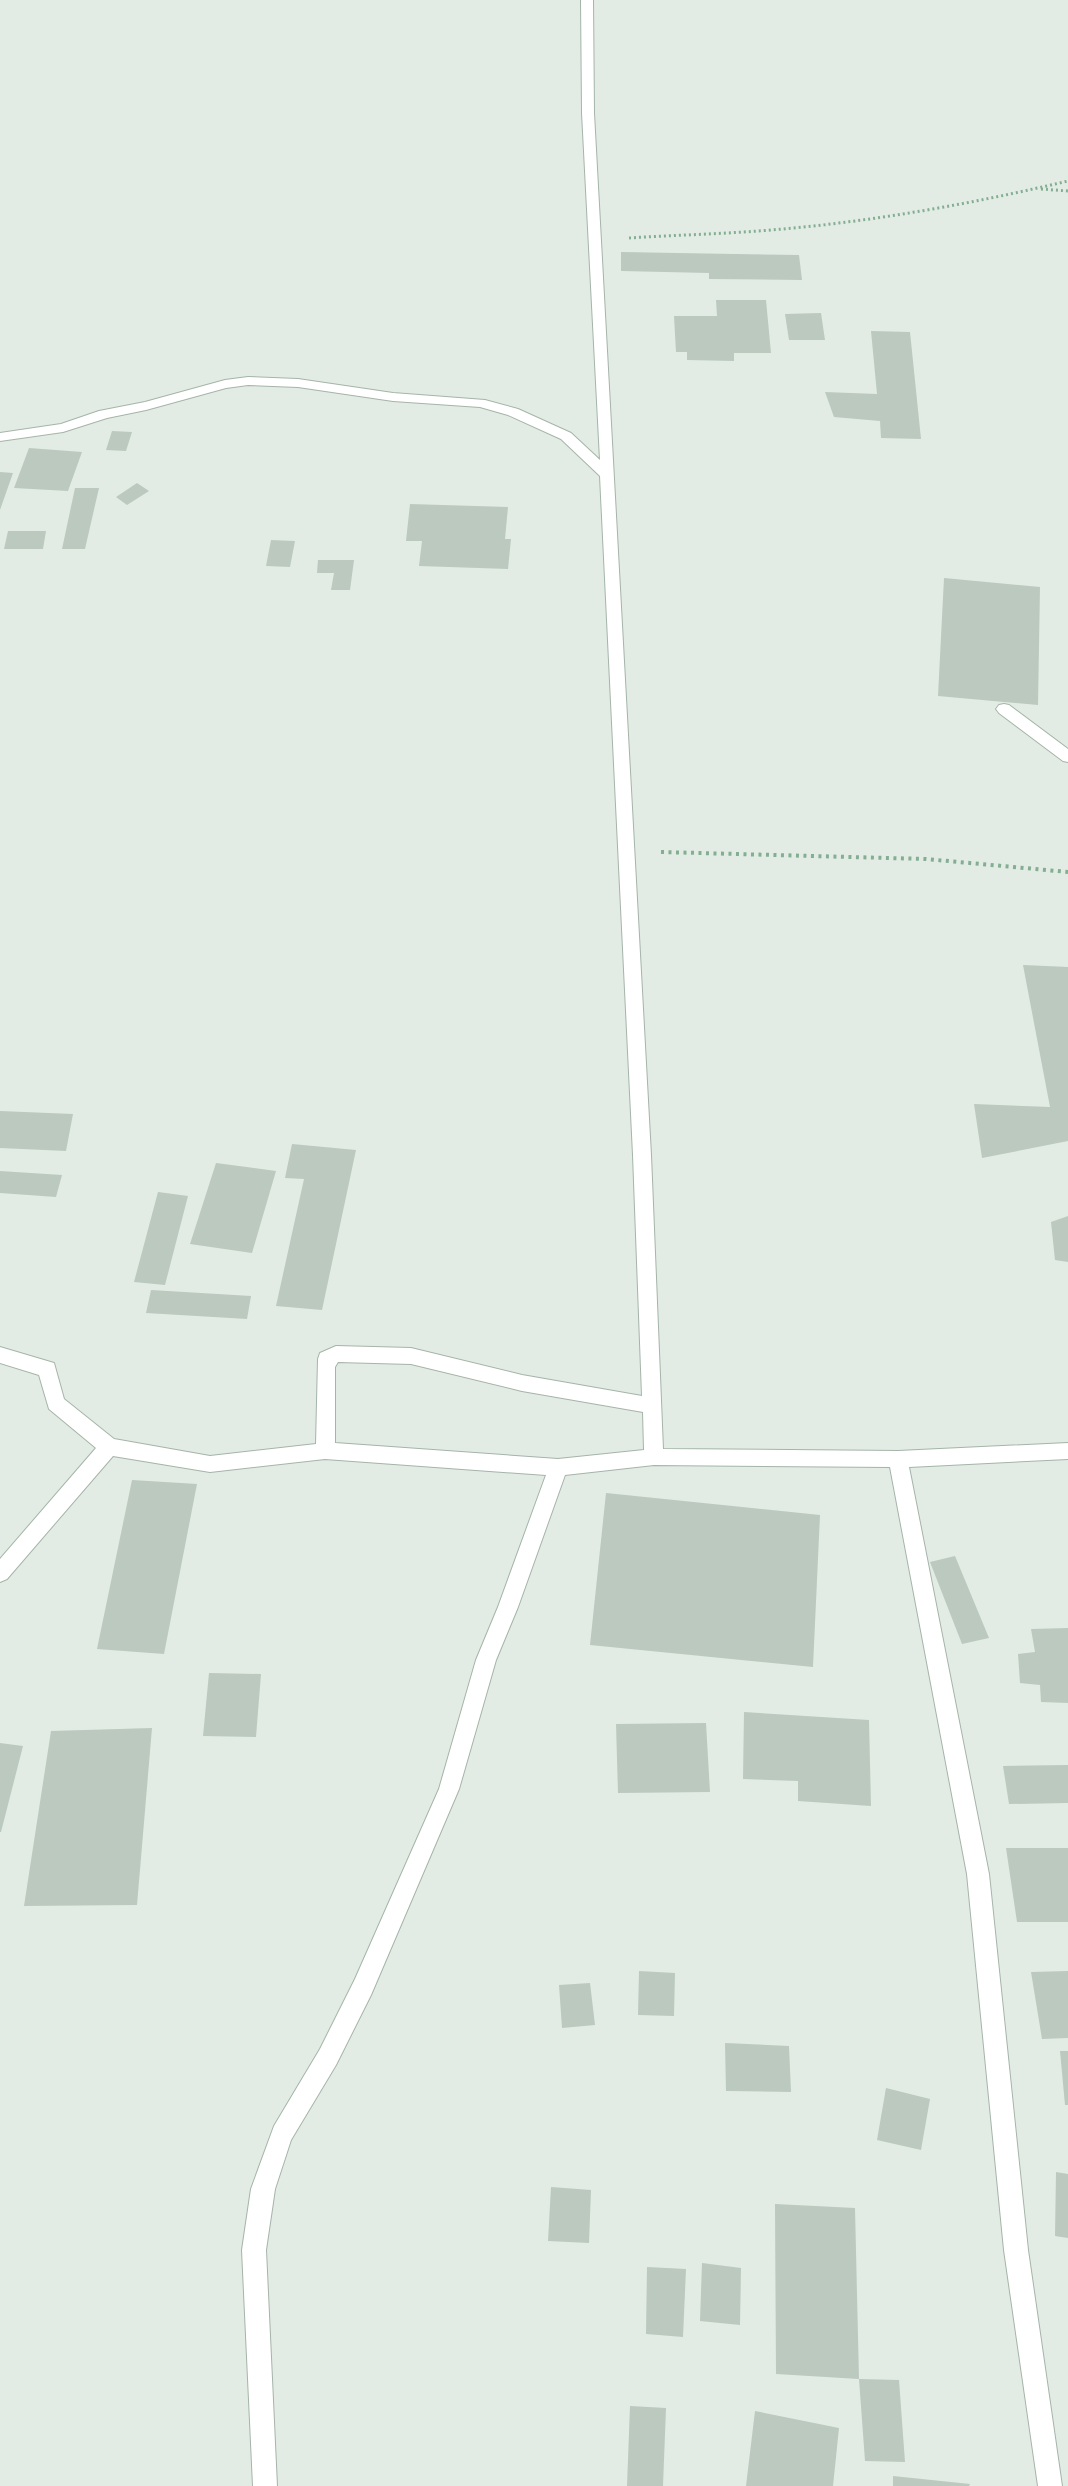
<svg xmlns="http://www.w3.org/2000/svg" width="1068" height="2486" font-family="'Archivo Narrow',sans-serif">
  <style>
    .building { fill: #bbc9bf }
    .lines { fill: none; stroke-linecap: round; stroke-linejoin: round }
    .minor-casing { stroke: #a5b4a9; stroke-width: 2 }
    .path-far1 { stroke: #84ae92; stroke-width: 3; stroke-dasharray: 2 3; stroke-linecap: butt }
    .path { stroke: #84ae92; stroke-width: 4; stroke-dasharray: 3 4.5; stroke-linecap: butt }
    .minor { fill: #fff; fill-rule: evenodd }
  </style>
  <rect width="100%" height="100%" fill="#e2ece4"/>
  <!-- building -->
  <path class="building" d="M 621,252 L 799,255 L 802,280 L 709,279 L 709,273 L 621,271 Z
    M 716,300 L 766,300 L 771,353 L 734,353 L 734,361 L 687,360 L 687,352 L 676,352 L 674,316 L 717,316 Z
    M 821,313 L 825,340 L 789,340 L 785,314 Z
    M 871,331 L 910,332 L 921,439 L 881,438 L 880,421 L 834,417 L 825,392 L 877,394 Z
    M 112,431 L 132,432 L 126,451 L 106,450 Z
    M 29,448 L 82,452 L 68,491 L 14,488 Z
    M 0,472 L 13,473 L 0,510 Z
    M 137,483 L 149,491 L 127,505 L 116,497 Z
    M 75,488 L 99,488 L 85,549 L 62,549 Z
    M 410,504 L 508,507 L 505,539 L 511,539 L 508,569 L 419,566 L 422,541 L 406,541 Z
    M 8,531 L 46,531 L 43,549 L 4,549 Z
    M 271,540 L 295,541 L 290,567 L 266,566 Z
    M 318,560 L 354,560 L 350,590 L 331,590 L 334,573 L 317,573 Z
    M 944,578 L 1040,587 L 1038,705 L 938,696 Z
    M 1023,965 L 1068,967 L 1068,1141 L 982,1158 L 974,1104 L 1050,1107 Z
    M 0,1111 L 73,1114 L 66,1151 L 0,1148 Z
    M 292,1144 L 356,1150 L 322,1310 L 276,1306 L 304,1179 L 285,1178 Z
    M 216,1163 L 276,1171 L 252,1253 L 190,1244 Z
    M 0,1171 L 62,1175 L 56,1197 L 0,1193 Z
    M 158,1192 L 188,1196 L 165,1285 L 134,1282 Z
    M 1068,1216 L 1068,1262 L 1055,1260 L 1051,1222 Z
    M 151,1290 L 251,1296 L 247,1319 L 146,1313 Z
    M 132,1480 L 197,1484 L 164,1654 L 97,1649 Z
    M 606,1493 L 820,1515 L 813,1667 L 590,1645 Z
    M 955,1556 L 989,1638 L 962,1644 L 930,1562 Z
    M 1068,1628 L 1068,1703 L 1041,1702 L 1040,1685 L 1020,1683 L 1018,1654 L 1035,1652 L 1031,1629 Z
    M 209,1673 L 261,1674 L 256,1737 L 203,1736 Z
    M 744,1712 L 869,1720 L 871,1806 L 798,1801 L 798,1781 L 743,1779 Z
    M 706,1723 L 710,1792 L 618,1793 L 616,1724 Z
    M 152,1728 L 137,1905 L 24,1906 L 51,1731 Z
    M 0,1743 L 23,1746 L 1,1832 L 0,1832 Z
    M 1068,1765 L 1068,1803 L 1009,1804 L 1003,1766 Z
    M 1006,1848 L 1068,1848 L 1068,1922 L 1017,1922 Z
    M 639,1971 L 675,1973 L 674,2016 L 638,2015 Z
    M 1068,1971 L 1068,2038 L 1042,2039 L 1031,1972 Z
    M 590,1983 L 595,2025 L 562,2028 L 559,1985 Z
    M 725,2043 L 789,2046 L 791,2092 L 726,2091 Z
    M 1060,2051 L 1068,2051 L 1068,2105 L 1065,2105 Z
    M 886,2088 L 930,2099 L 921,2150 L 877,2140 Z
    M 1056,2172 L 1068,2174 L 1068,2238 L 1055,2236 Z
    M 551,2187 L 591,2190 L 589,2243 L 548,2241 Z
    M 775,2204 L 855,2208 L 859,2379 L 776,2374 Z
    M 702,2263 L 741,2268 L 740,2325 L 700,2321 Z
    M 647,2267 L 686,2269 L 683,2337 L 646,2334 Z
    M 859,2379 L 899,2380 L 905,2462 L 865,2461 Z
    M 630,2406 L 666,2408 L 663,2486 L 627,2486 Z
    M 755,2411 L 839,2428 L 833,2486 L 746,2486 Z
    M 893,2476 L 970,2484 L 969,2486 L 893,2486 Z"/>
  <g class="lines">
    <!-- minor casing -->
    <g class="minor-casing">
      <path id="minor" d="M 581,0 L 593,0 L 594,113 L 651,1155 L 663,1449 L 898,1451 L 1068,1443 L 1068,1459 L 909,1467 L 989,1874 L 1028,2250 L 1062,2486 L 1038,2486 L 1004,2250 L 967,1874 L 890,1467 L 654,1465 L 565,1475 L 518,1607 L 496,1660 L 459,1789 L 371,1995 L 336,2065 L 291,2140 L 275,2189 L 266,2250 L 277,2486 L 253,2486 L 242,2250 L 251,2189 L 274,2126 L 320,2049 L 355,1979 L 439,1789 L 476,1660 L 498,1607 L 546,1475 L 325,1459 L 210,1472 L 113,1456 L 7,1579 L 0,1582 L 0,1559 L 96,1448 L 49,1409 L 39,1375 L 0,1363 L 0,1347 L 54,1363 L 64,1399 L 114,1439 L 210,1456 L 316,1444 L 318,1359 L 320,1353 L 336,1346 L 411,1348 L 522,1375 L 642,1396 L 633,1155 L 600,476 L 561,439 L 508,415 L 480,407 L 393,401 L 298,387 L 248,385 L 226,388 L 146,410 L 107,418 L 63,432 L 0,441 L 0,433 L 61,424 L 99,411 L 145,402 L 225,380 L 248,377 L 298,379 L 393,393 L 485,400 L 518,409 L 571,433 L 600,460 L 582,113 ZM 338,1362 L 411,1364 L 522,1391 L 643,1412 L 644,1450 L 558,1459 L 335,1443 L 335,1367 Z
        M 1004,704 L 1009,705 L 1068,749 L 1068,762 L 1063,761 L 999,713 L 996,709 L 999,705 Z"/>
    </g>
    <!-- path-far1 -->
    <path class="path-far1" d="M 1041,189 L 1068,191
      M 629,238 C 676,235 723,234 771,230 C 870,222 971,204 1068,181"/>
    <!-- path -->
    <path class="path" d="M 661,852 L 926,859 L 1068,872"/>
    <!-- minor -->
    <use href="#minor" class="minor"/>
  </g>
</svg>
